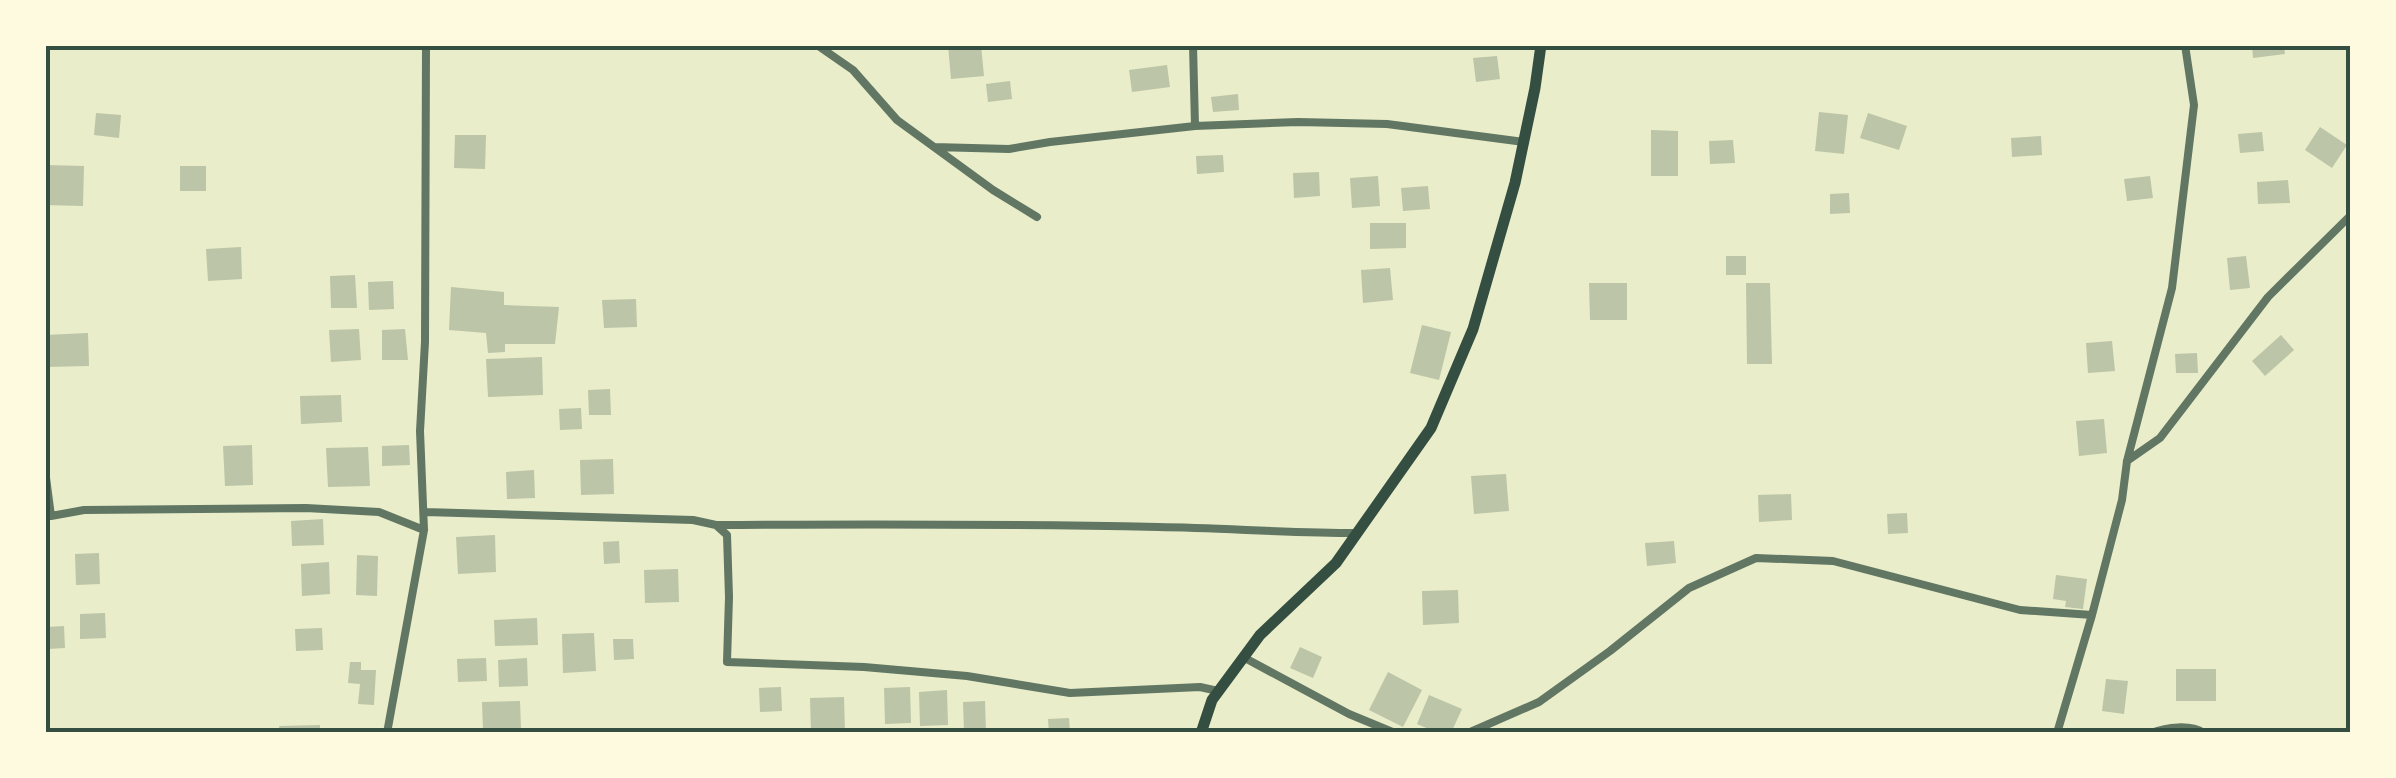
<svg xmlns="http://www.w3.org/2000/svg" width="2396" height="778" font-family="'DejaVu Sans',sans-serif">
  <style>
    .building { fill: #bcc5a7 }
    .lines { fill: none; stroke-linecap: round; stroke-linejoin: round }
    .minor { stroke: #617663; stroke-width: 8 }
    .secondary { stroke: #344e41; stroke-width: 11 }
    .neatline { fill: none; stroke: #344e41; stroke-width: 4 }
  </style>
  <rect width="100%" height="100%" fill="#e9edc9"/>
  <!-- building -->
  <path class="building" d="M 948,45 L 981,45 L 984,76 L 951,79 Z
    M 2252,45 L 2284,45 L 2285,54 L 2253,58 Z
    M 1497,56 L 1500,79 L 1476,82 L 1473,58 Z
    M 1167,65 L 1170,87 L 1132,92 L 1129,70 Z
    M 1010,81 L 1012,99 L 988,102 L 986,84 Z
    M 1238,94 L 1239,110 L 1213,112 L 1211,97 Z
    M 1819,112 L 1848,115 L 1844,154 L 1815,151 Z
    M 96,113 L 121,115 L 119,138 L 94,135 Z
    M 1868,113 L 1907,126 L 1899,150 L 1860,138 Z
    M 2320,127 L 2347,145 L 2332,168 L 2305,150 Z
    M 1651,130 L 1678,131 L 1678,176 L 1651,176 Z
    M 2262,132 L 2264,151 L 2240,153 L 2238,134 Z
    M 455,135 L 486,135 L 485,169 L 454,168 Z
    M 2041,136 L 2042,155 L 2012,157 L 2011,138 Z
    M 1733,140 L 1735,163 L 1710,164 L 1709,141 Z
    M 1223,155 L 1224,172 L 1197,174 L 1196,156 Z
    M 45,165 L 84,166 L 83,206 L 45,205 Z
    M 180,166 L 206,166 L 206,191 L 180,191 Z
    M 1319,172 L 1320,196 L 1294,198 L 1293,173 Z
    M 1378,176 L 1380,206 L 1352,208 L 1350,178 Z
    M 2150,176 L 2153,198 L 2127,201 L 2124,179 Z
    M 2288,180 L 2290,203 L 2258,204 L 2257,182 Z
    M 1428,186 L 1430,209 L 1403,211 L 1401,188 Z
    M 1849,193 L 1850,213 L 1830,214 L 1830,194 Z
    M 1370,223 L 1406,223 L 1406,248 L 1370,249 Z
    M 241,247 L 242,279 L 208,281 L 206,249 Z
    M 1726,256 L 1746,256 L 1746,275 L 1726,275 Z
    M 2246,256 L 2250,288 L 2230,290 L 2227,258 Z
    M 1390,268 L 1393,300 L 1363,303 L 1361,270 Z
    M 355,275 L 357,308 L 331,308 L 330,276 Z
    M 393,281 L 394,309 L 369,310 L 368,282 Z
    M 1589,283 L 1627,283 L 1627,320 L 1590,320 Z
    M 1746,283 L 1770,283 L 1772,364 L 1747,364 Z
    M 451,287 L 504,292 L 504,305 L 559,307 L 555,344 L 505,344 L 505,352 L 488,353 L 486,333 L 449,330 Z
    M 636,299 L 637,327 L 604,328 L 602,300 Z
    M 1422,325 L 1451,332 L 1439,380 L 1410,373 Z
    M 359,329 L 361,360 L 331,362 L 329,330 Z
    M 405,329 L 408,360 L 382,360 L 382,330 Z
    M 88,333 L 89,366 L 45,367 L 45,335 Z
    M 2281,335 L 2294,350 L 2265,376 L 2252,361 Z
    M 2112,341 L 2115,371 L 2088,373 L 2086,343 Z
    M 2197,353 L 2198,373 L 2176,373 L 2175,354 Z
    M 542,357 L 543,395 L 488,397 L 486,359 Z
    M 610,389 L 611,415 L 589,415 L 588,390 Z
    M 341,395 L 342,422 L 301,424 L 300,396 Z
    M 581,408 L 582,429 L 560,430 L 559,409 Z
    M 2104,419 L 2107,453 L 2079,456 L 2076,421 Z
    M 252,445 L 253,485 L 225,486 L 223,446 Z
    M 409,445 L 410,465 L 382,466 L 382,446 Z
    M 368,447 L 370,486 L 328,487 L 326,448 Z
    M 613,459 L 614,494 L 581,495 L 580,460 Z
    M 534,470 L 535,498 L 507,499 L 506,472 Z
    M 1506,474 L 1509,511 L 1474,514 L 1471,476 Z
    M 1791,494 L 1792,520 L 1759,522 L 1758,495 Z
    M 1907,513 L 1908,533 L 1888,534 L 1887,514 Z
    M 323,519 L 324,545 L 292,546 L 291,521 Z
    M 495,535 L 496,572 L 458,574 L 456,537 Z
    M 619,541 L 620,563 L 604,564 L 603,542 Z
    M 1674,541 L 1676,563 L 1647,566 L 1645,543 Z
    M 99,553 L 100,584 L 76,585 L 75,554 Z
    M 357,555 L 378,556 L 377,596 L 356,595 Z
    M 329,562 L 330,594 L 302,596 L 301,564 Z
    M 678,569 L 679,602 L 645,603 L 644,570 Z
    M 2056,575 L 2087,579 L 2083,609 L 2065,607 L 2066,601 L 2053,599 Z
    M 1458,590 L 1459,623 L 1423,625 L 1422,591 Z
    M 105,613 L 106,638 L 80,639 L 80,614 Z
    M 537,618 L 538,645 L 495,646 L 494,620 Z
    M 64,626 L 65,648 L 48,649 L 47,627 Z
    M 322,628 L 323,650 L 296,651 L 295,629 Z
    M 594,633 L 596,671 L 563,673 L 562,634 Z
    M 613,639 L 633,639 L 634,659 L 614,660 Z
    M 1300,647 L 1322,657 L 1313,678 L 1290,668 Z
    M 486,658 L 487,681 L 458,682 L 457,659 Z
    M 527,658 L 528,686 L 499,687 L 498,660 Z
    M 350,662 L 361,662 L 361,670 L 376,670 L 374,705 L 358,704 L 360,684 L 348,683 Z
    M 2176,669 L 2216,669 L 2216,701 L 2176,701 Z
    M 1388,672 L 1422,690 L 1403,727 L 1369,710 Z
    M 2106,679 L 2128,681 L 2124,714 L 2102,711 Z
    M 781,687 L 782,711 L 760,712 L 759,688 Z
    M 910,687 L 911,723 L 885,724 L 884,688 Z
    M 947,690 L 948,725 L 920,726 L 919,692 Z
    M 1429,695 L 1462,709 L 1451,733 L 1438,733 L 1417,724 Z
    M 844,697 L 845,733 L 811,733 L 810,698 Z
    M 520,701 L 521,729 L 483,730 L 482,702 Z
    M 985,701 L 986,733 L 964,733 L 963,702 Z
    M 1069,718 L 1070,733 L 1049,733 L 1048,719 Z
    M 320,725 L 320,733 L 280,733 L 279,726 Z"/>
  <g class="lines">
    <!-- minor -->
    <path class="minor" d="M 817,45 L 853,70 L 897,120 L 993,190 L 1037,217
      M 1193,45 L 1195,126
      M 934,147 L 1009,149 L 1050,142 L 1195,126 L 1298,122 L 1387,124 L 1524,142
      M 2127,461 L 2160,438 L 2268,297 L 2351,215
      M 45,470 L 51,516 L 84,510 L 306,508 L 379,512 L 424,530
      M 425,512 L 693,520 L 716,525 L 727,535 L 729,597 L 727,662 L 864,667 L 967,676 L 1070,693 L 1200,687 L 1218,691
      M 716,525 C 863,524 1010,524 1158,527 C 1224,528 1290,533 1356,533
      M 1243,657 L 1349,714 L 1395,733
      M 387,733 L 424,530 L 420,431 L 425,342 L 426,45
      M 1468,733 L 1539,702 L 1610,651 L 1689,588 L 1756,558 L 1833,561 L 2020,610 L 2092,615
      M 2057,733 L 2092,615 L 2122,500 L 2127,461 L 2172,288 L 2194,105 L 2185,45
      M 2151,733 C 2167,727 2190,724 2204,733"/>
    <!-- secondary -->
    <path class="secondary" d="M 1201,733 L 1212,700 L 1260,635 L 1336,563 L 1431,428 L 1473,329 L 1515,183 L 1535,88 L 1541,45"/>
  </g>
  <!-- border -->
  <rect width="2396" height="778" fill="none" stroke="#fefae0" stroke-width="95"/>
  <rect x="48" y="48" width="2300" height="682" class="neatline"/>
</svg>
